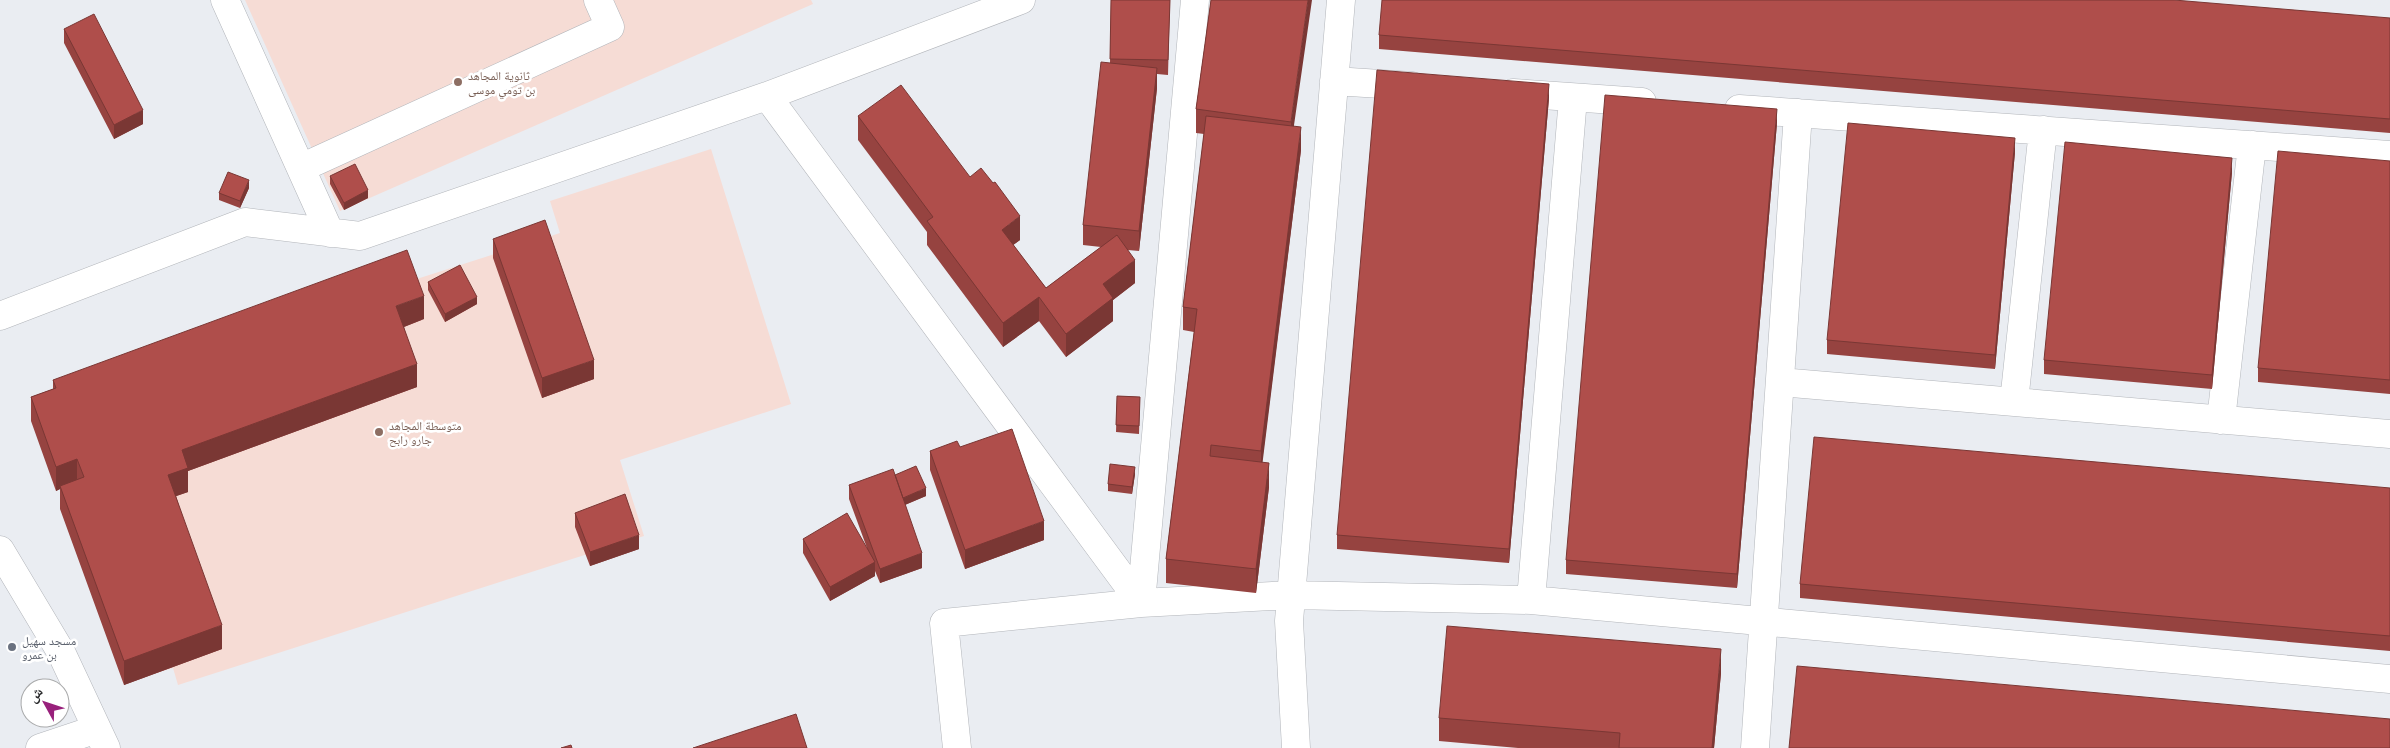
<svg xmlns="http://www.w3.org/2000/svg" width="2390" height="748" font-family="'Noto Serif','Noto Naskh Arabic',serif">
  <style>
    .education { fill: #f6dcd5 }
    .lines { fill: none; stroke-linecap: round; stroke-linejoin: round }
    .minor-casing { stroke: #b2b5ba; stroke-width: 29 }
    .minor { stroke: #fff; stroke-width: 28 }
    .wall { fill: #964340 }
    .shaded-wall { fill: #7a3734 }
    .building { fill: #af4e4b; stroke: #7a3734 }
    .education-dot { fill: #8d6e63; stroke: #fff; stroke-width: 2 }
    .worship-dot { fill: #6b7280; stroke: #fff; stroke-width: 2 }
    .labels { text-anchor: middle; dominant-baseline: central; stroke-width: 5; stroke-linejoin: round; paint-order: stroke }
    .education-label { font-size: 12px; fill: #785e54; stroke: #fff; text-anchor: start }
    .worship-label { font-size: 12px; fill: #5b616d; stroke: #fff; text-anchor: start }
  </style>
  <rect width="100%" height="100%" fill="#eaedf2"/>
  <!-- education -->
  <path class="education" d="M 245,0 L 811,0 L 813,4 L 340,211 Z
    M 711,149 L 791,404 L 620,460 L 644,536 L 178,685 L 173,668 L 132,680 L 43,399 L 560,233 L 550,201 Z"/>
  <g class="lines">
    <!-- minor casing -->
    <g class="minor-casing">
      <path id="minor" d="M 225,0 L 330,233
        M 1334,81 L 1412,86
        M 1513,93 L 1642,102
        M 767,96 L 1141,603
        M 1739,109 L 2390,155
        M 301,168 L 610,27 L 598,0
        M 0,316 L 245,222 L 360,236 L 767,96 L 1021,0
        M 1780,382 L 2390,434
        M 2014,402 L 2043,130
        M 2221,420 L 2252,145
        M 0,550 L 61,652 L 106,748
        M 1531,600 L 1573,98
        M 1141,603 L 1195,0
        M 40,748 L 97,729
        M 957,748 L 944,623 L 1141,603 L 1291,595 L 1531,600 L 2390,679
        M 1296,748 L 1289,621 L 1341,0
        M 1755,748 L 1798,113"/>
    </g>
    <!-- minor -->
    <use href="#minor" class="minor"/>
  </g>
  <!-- wall -->
  <path class="wall" d="M 1111,0 L 1170,0 L 1168,75 L 1157,74 L 1157,88 L 1139,251 L 1128,250 L 1135,283 L 1113,300 L 1113,321 L 1066,357 L 1039,321 L 1003,347 L 927,245 L 927,232 L 858,140 L 858,116 L 970,177 L 1020,240 L 1013,245 L 1046,288 L 1101,247 L 1083,245 L 1083,225 L 1110,63 Z
    M 1211,0 L 1294,126 L 1301,150 L 1262,462 L 1269,487 L 1256,593 L 1166,583 L 1166,559 L 1194,332 L 1183,330 L 1183,307 L 1204,134 L 1196,133 L 1196,109 Z
    M 2390,18 L 2390,133 L 1379,49 L 1379,35 Z
    M 64,29 L 143,124 L 114,139 L 64,43 Z
    M 1549,98 L 1509,563 L 1337,549 L 1337,535 Z
    M 1777,123 L 1737,588 L 1566,574 L 1566,560 Z
    M 2015,152 L 1995,369 L 1827,354 L 1827,340 Z
    M 2390,161 L 2390,394 L 2258,382 L 2258,368 Z
    M 2232,172 L 2212,389 L 2044,374 L 2044,360 Z
    M 330,176 L 368,198 L 344,210 L 330,184 Z
    M 249,188 L 240,208 L 219,200 L 219,193 Z
    M 493,239 L 594,379 L 542,398 L 493,258 Z
    M 428,282 L 477,304 L 445,322 L 428,290 Z
    M 424,319 L 404,327 L 417,387 L 188,471 L 188,492 L 176,496 L 222,649 L 124,685 L 60,509 L 60,489 L 56,491 L 31,421 L 31,397 L 53,389 L 53,380 Z
    M 1117,396 L 1140,397 L 1139,434 L 1116,432 Z
    M 960,447 L 1044,540 L 965,569 L 930,470 L 930,451 Z
    M 1135,474 L 1132,494 L 1108,491 L 1108,484 Z
    M 895,475 L 926,496 L 905,505 L 922,568 L 880,583 L 875,571 L 875,576 L 830,601 L 803,553 L 803,539 L 867,548 L 849,499 L 849,485 Z
    M 2390,488 L 2390,651 L 1800,598 L 1800,584 Z
    M 575,513 L 639,549 L 590,566 L 575,527 Z
    M 1721,673 L 1714,748 L 1518,748 L 1439,741 L 1439,718 Z"/>
  <!-- shaded-wall -->
  <path class="shaded-wall" d="M 1308,0 L 1312,0 L 1291,146 L 1291,122 Z
    M 1157,68 L 1157,88 L 1139,251 L 1139,231 Z
    M 1549,84 L 1549,98 L 1509,563 L 1509,549 Z
    M 1777,109 L 1777,123 L 1737,588 L 1737,574 Z
    M 143,110 L 143,124 L 114,139 L 114,125 Z
    M 1301,127 L 1301,150 L 1261,475 L 1261,451 Z
    M 2015,138 L 2015,152 L 1995,369 L 1995,355 Z
    M 2232,158 L 2232,172 L 2212,389 L 2212,375 Z
    M 249,180 L 249,188 L 240,208 L 240,201 Z
    M 368,190 L 368,198 L 344,210 L 344,203 Z
    M 1020,216 L 1020,240 L 1002,253 L 1002,230 Z
    M 1135,260 L 1135,283 L 1113,300 L 1113,321 L 1066,357 L 1066,334 L 1103,284 Z
    M 424,296 L 424,319 L 396,330 L 396,306 Z
    M 477,297 L 477,304 L 445,322 L 445,314 Z
    M 1039,297 L 1039,321 L 1003,347 L 1003,323 Z
    M 594,360 L 594,379 L 542,398 L 542,378 Z
    M 417,364 L 417,387 L 188,471 L 188,492 L 168,499 L 168,475 L 182,450 Z
    M 77,459 L 77,483 L 60,486 L 60,489 L 56,491 L 56,467 Z
    M 1269,463 L 1269,487 L 1256,593 L 1256,569 Z
    M 1135,467 L 1135,474 L 1132,494 L 1132,487 Z
    M 926,488 L 926,496 L 902,506 L 902,499 Z
    M 1044,521 L 1044,540 L 965,569 L 965,550 Z
    M 639,535 L 639,549 L 590,566 L 590,552 Z
    M 922,553 L 922,568 L 880,583 L 880,569 Z
    M 875,562 L 875,576 L 830,601 L 830,587 Z
    M 222,625 L 222,649 L 124,685 L 124,661 Z
    M 1721,649 L 1721,673 L 1714,748 L 1712,748 Z"/>
  <!-- building -->
  <path class="building" d="M 1111,0 L 1170,0 L 1168,60 L 1110,59 Z
    M 1211,0 L 1308,0 L 1291,122 L 1196,109 Z
    M 1382,0 L 2174,0 L 2390,18 L 2390,119 L 1379,35 Z
    M 94,14 L 143,110 L 114,125 L 64,29 Z
    M 1101,62 L 1157,68 L 1139,231 L 1083,225 Z
    M 1377,70 L 1549,84 L 1509,549 L 1337,535 Z
    M 901,85 L 970,177 L 981,168 L 993,183 L 995,182 L 1020,216 L 1002,230 L 1046,288 L 1117,235 L 1135,260 L 1103,284 L 1113,298 L 1066,334 L 1039,297 L 1003,323 L 927,221 L 933,217 L 858,116 Z
    M 1605,95 L 1777,109 L 1737,574 L 1566,560 Z
    M 1206,116 L 1301,127 L 1261,451 L 1211,445 L 1210,456 L 1269,463 L 1256,569 L 1166,559 L 1197,309 L 1183,307 Z
    M 1848,123 L 2015,138 L 1995,355 L 1827,340 Z
    M 2065,142 L 2232,158 L 2212,375 L 2044,360 Z
    M 2278,151 L 2390,161 L 2390,380 L 2258,368 Z
    M 355,164 L 368,190 L 344,203 L 330,176 Z
    M 228,172 L 249,180 L 240,201 L 219,193 Z
    M 545,220 L 594,360 L 542,378 L 493,239 Z
    M 407,250 L 424,296 L 396,306 L 417,364 L 182,450 L 188,468 L 168,475 L 222,625 L 124,661 L 60,486 L 84,477 L 77,459 L 56,467 L 31,397 L 56,388 L 53,380 Z
    M 460,265 L 477,297 L 445,314 L 428,282 Z
    M 1117,396 L 1140,397 L 1139,426 L 1116,425 Z
    M 1012,429 L 1044,521 L 965,550 L 930,451 L 957,441 L 960,447 Z
    M 1814,437 L 2390,488 L 2390,636 L 1800,584 Z
    M 1110,464 L 1135,467 L 1132,487 L 1108,484 Z
    M 916,466 L 926,488 L 903,498 L 895,475 Z
    M 893,469 L 922,553 L 880,569 L 849,485 Z
    M 625,494 L 639,535 L 590,552 L 575,513 Z
    M 847,513 L 875,562 L 830,587 L 803,539 Z
    M 1447,626 L 1721,649 L 1712,748 L 1619,748 L 1620,733 L 1439,718 Z
    M 1797,666 L 2390,719 L 2390,748 L 1789,748 Z
    M 796,714 L 807,748 L 693,748 Z
    M 571,745 L 572,748 L 561,748 Z"/>
  <!-- markers -->
  <g class="education-dot">
    <circle cx="458" cy="82" r="5"/>
    <circle cx="379" cy="432" r="5"/>
  </g>
  <circle class="worship-dot" cx="12" cy="647" r="5"/>
  <g class="labels">
    <!-- education labels -->
    <g class="education-label">
      <text x="468" y="75">ثانوية المجاهد<tspan x="468" dy="14">بن تومي موسى</tspan></text>
      <text x="389" y="425">متوسطة المجاهد<tspan x="389" dy="14">جارو رابح</tspan></text>
    </g>
    <!-- worship labels -->
    <g class="worship-label">
      <text x="22" y="640">مسجد سهيل<tspan x="22" dy="14">بن عمرو</tspan></text>
    </g>
  </g>
  <!-- north arrow -->
  <g transform="translate(45 703) rotate(310)"><circle r="24" fill="#ffffff" stroke="#a9aaab"/>
  <path d="M0-4L9 19L0 12L-9 19Z" fill="#98207b"/>
  <text y="-8" font-size="14" font-weight="bold" text-anchor="middle" fill="#292a2c">ش</text>
  </g>
</svg>
